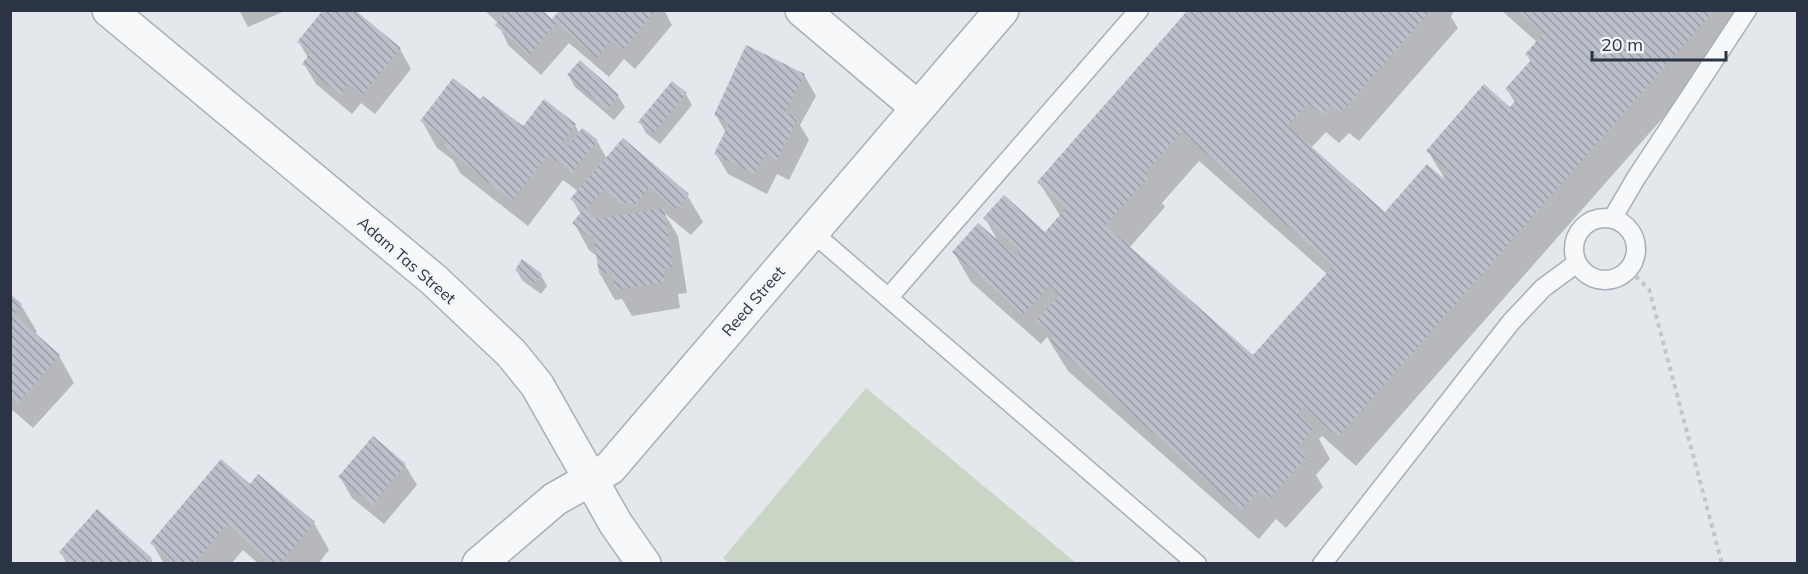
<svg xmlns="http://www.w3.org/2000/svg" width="1808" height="574" font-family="Mulish,sans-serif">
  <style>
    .garden { fill: #c9d6c5 }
    .shadow { fill: #0003; fill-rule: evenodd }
    .building { fill: url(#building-back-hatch); fill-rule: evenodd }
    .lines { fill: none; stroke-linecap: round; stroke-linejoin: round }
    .service-casing { stroke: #a9aeb7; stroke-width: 21 }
    .minor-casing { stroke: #a9aeb7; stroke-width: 36 }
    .path { stroke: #c2c5cb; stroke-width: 4; stroke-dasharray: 4.5 4.5; stroke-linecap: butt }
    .service { stroke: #f7f8fa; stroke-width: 18 }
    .minor { stroke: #f7f8fa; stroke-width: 33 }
    .labels { text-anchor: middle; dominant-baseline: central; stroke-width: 4.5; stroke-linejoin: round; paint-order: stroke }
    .street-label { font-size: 16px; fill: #2b3445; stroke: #f4f6f9 }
  </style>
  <defs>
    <pattern id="building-back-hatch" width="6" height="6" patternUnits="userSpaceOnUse" patternTransform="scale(1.5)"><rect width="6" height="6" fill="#bbc0ca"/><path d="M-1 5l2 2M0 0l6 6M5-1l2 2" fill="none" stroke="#989da6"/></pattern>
  </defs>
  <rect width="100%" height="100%" fill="#e4e7ec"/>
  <!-- garden -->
  <path class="garden" d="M 866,388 L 1076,563 L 730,564 L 723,558 Z"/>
  <!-- shadow -->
  <path class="shadow" d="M 239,10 L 287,10 L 248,27 Z
    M 484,10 L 540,10 L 552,21 L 562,10 L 664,10 L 672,25 L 635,69 L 624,59 L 609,77 L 569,43 L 541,75 L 508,45 L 498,23 Z
    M 1190,10 L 1454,10 L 1451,17 L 1458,28 L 1359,141 L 1349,133 L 1339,143 L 1326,132 L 1311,148 L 1385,214 L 1446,181 L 1428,151 L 1510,109 L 1515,103 L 1507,89 L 1531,62 L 1527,55 L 1538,43 L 1501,10 L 1758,10 L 1356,466 L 1322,436 L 1319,439 L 1330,459 L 1316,475 L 1323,487 L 1286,528 L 1276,519 L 1259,539 L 1068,371 L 1047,337 L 1041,344 L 971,282 L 954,253 L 999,243 L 985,218 L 1046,234 L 1061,217 L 1039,182 ZM 1199,161 L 1327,274 L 1253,357 L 1129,248 L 1165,207 L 1162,203 Z
    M 299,42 L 400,49 L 411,69 L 375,114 L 361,103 L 352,114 L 316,84 L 304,64 L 308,58 Z
    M 804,75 L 816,96 L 800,125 L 809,140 L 789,180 L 777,174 L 767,194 L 728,174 L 716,154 L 726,133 L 716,115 Z
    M 569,76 L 618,96 L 625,107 L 614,120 L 575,87 Z
    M 686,94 L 692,105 L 660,144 L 646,133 L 640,122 Z
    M 480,101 L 523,128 L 575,125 L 580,134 L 597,141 L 607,159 L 687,195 L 703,222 L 691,235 L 664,213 L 678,236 L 687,293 L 678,294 L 680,308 L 632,316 L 622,299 L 615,300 L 600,274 L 598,257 L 589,250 L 574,223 L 581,215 L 572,199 L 579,192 L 563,180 L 528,226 L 460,173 L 453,160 L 437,148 L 422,121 Z
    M 516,270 L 541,275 L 547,286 L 541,294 L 523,281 Z
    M 10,296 L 21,305 L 37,332 L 34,334 L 59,356 L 74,383 L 33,428 L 10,408 Z
    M 405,465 L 417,485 L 384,524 L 352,498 L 340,477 Z
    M 251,486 L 314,523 L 329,550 L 318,564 L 259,564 L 243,550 L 231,564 L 176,564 L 171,559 L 172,564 L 164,564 L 152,543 Z
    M 61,553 L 151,559 L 154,564 L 67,564 Z"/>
  <!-- building -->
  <path class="building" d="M 323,10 L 355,10 L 401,48 L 362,95 L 349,84 L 340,95 L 302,64 L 311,52 L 297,42 Z
    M 507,10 L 542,10 L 552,19 L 560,10 L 656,10 L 623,50 L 611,40 L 597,58 L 557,23 L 529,55 L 495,25 Z
    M 1188,10 L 1431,10 L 1341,112 L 1331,104 L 1322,115 L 1308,103 L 1288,126 L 1385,212 L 1427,164 L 1443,178 L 1449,171 L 1426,151 L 1484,84 L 1510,107 L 1517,99 L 1505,89 L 1531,60 L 1525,54 L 1543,34 L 1516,10 L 1715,10 L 1338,437 L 1304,407 L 1298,414 L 1314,428 L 1297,447 L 1307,456 L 1269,499 L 1259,490 L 1241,511 L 1050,341 L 1054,337 L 1036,321 L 1059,295 L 1050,285 L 1023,315 L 952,252 L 978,223 L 1016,256 L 1021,251 L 983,218 L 1004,195 L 1045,232 L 1066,208 L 1037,182 ZM 1182,132 L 1333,266 L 1253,355 L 1105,225 L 1149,177 L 1145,173 Z
    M 746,45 L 805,74 L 785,112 L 798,118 L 777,160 L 765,154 L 755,174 L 714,154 L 729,123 L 714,115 Z
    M 580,60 L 619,95 L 607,110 L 567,75 Z
    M 453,78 L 480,99 L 483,96 L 523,126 L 544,99 L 576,124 L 562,143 L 568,147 L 582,128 L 598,140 L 572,173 L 548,154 L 512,201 L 443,146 L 447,142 L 420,121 Z
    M 672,81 L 687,93 L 653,134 L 638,122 Z
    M 623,138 L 689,194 L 675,210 L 650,187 L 635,204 L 620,203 L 604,189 L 586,209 L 596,219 L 664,208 L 673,267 L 664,268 L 665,282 L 615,290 L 612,272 L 599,274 L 593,233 L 589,237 L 572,223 L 583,210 L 570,199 Z
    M 522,259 L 542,274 L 534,284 L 515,270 Z
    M 10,294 L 22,304 L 14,314 L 60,355 L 18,403 L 10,397 Z
    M 373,436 L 406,464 L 372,505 L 338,477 Z
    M 221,459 L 250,484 L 258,474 L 315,522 L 280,564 L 272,564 L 227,524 L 194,564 L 174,564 L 150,543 Z
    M 97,509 L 152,558 L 147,564 L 71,564 L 59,552 Z"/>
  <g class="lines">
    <!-- service casing -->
    <g class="service-casing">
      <path id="service" d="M1574 249a31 31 0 1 1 62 0a31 31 0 1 1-62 0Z
        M 1612,219 L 1636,178 L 1747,10
        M 812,232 L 1197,564
        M 889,297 L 1139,10
        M 1322,564 L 1511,322 L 1543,288 L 1577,263"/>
    </g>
    <!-- minor casing -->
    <g class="minor-casing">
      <path id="minor" d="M 109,10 L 434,280 L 511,353 L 537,385 L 616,524 L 644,564
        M 802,10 L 918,108
        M 479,564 L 555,499 L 610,468 L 1002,10"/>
    </g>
    <!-- path -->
    <path class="path" d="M 1629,270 L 1649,289 L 1722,564"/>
    <!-- service -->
    <use href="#service" class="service"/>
    <!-- minor -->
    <use href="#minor" class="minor"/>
  </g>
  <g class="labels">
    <!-- street labels -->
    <g class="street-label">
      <text transform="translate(407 260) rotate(41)">Adam Tas Street</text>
      <text transform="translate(753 301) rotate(-49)">Reed Street</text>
    </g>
  </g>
  <!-- border -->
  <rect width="1808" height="574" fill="none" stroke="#2b3445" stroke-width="24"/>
  <!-- scale -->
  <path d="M1592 51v9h134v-9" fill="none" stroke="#2b3445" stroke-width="3"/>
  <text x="1601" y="51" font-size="18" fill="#2b3445" stroke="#f4f6f9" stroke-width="4.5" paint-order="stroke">20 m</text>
</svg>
